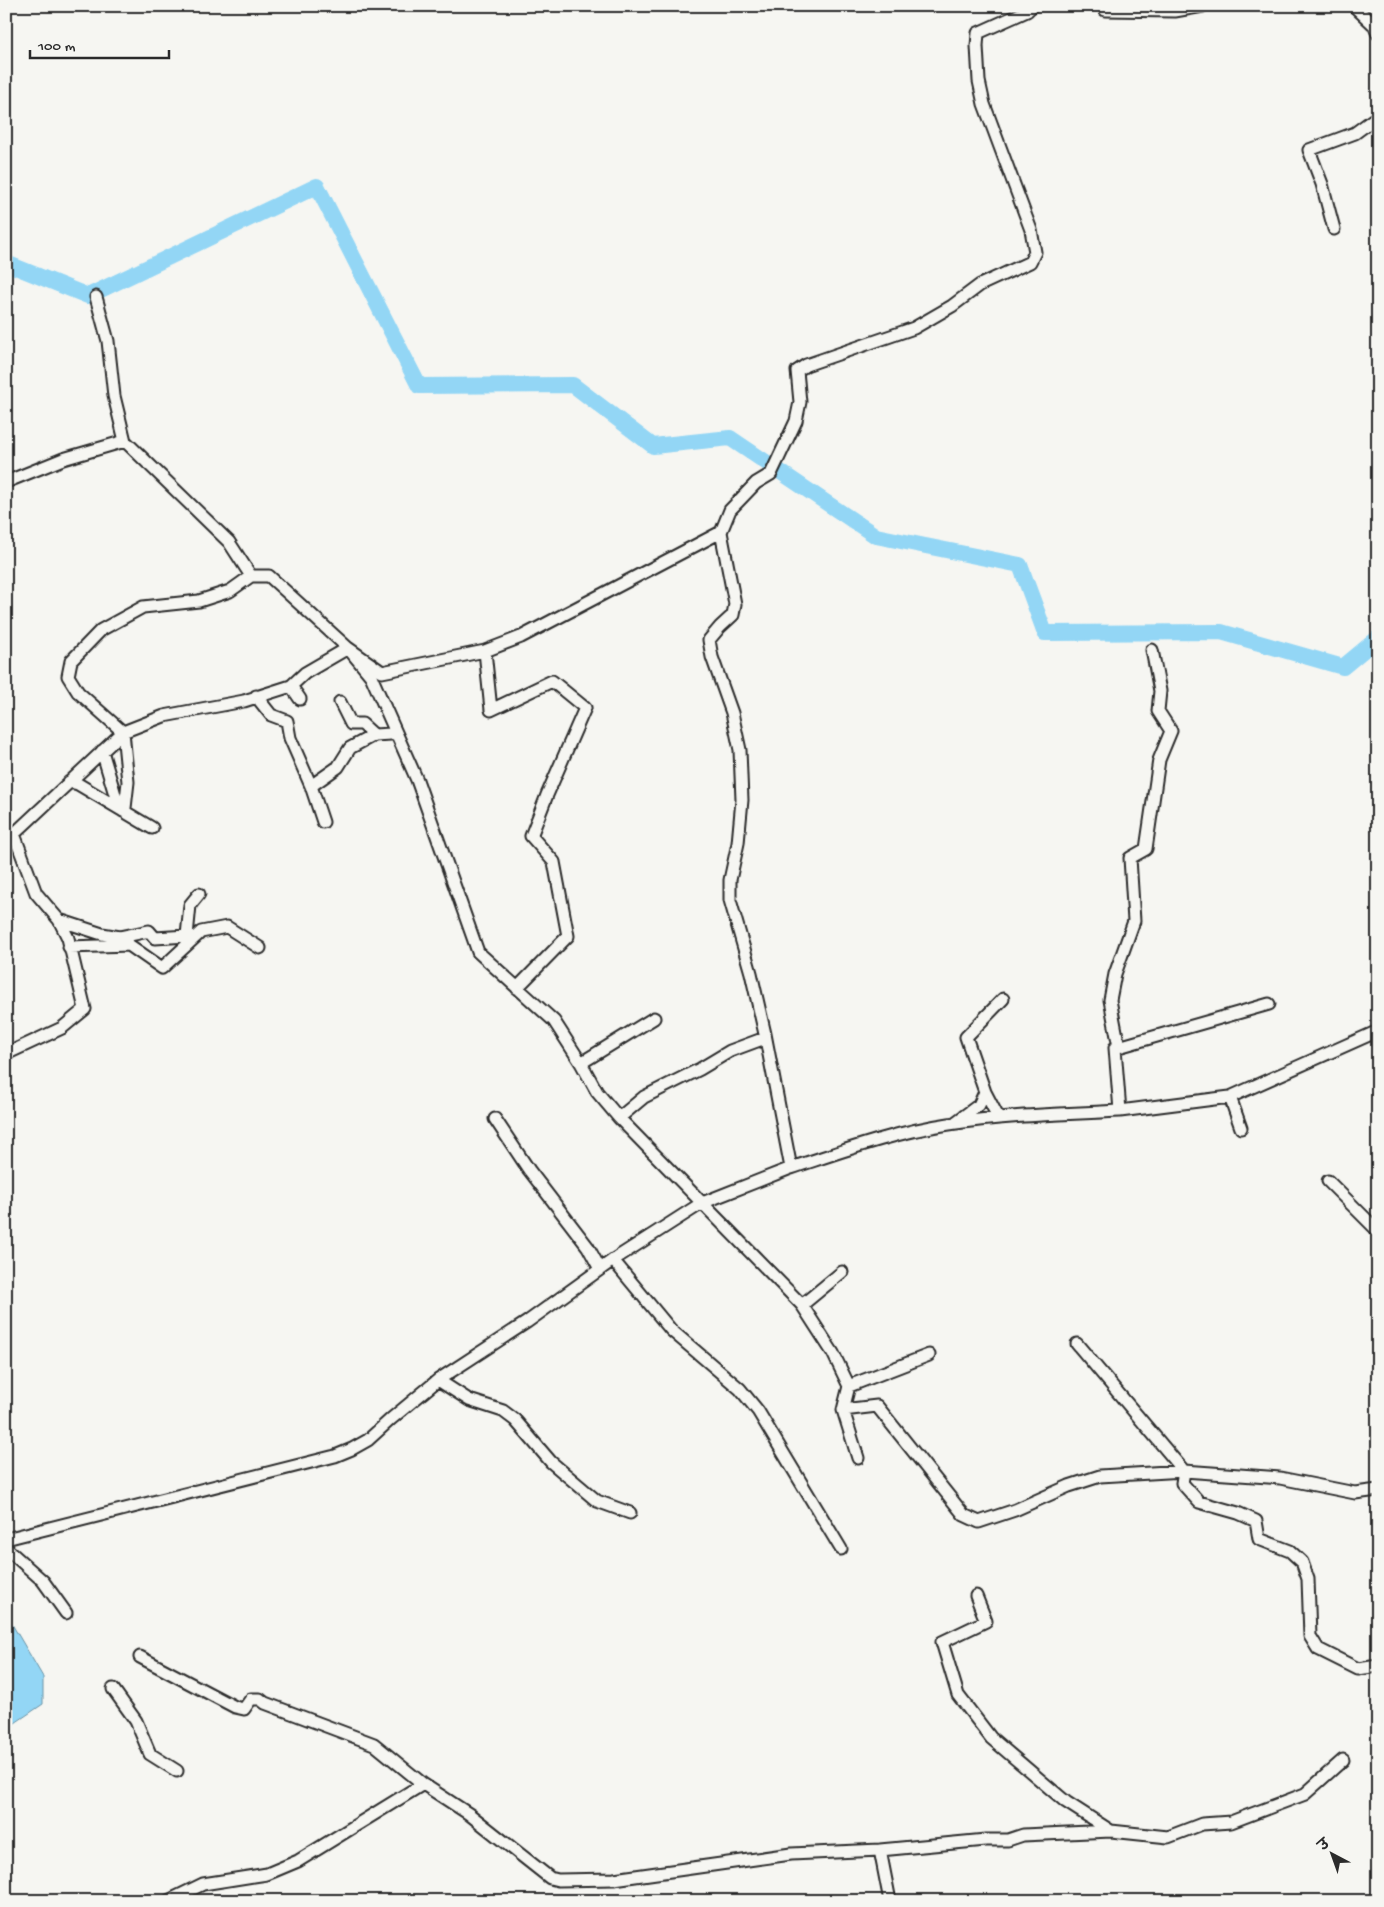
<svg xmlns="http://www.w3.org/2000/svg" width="1384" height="1907" font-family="'Gochi Hand','Playpen Sans Deva',sans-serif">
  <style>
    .water { fill: #93d6f5; stroke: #6992a4 }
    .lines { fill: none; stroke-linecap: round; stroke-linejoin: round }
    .river { stroke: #93d6f5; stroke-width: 16 }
    .minor-casing { stroke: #2b2b2b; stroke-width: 15 }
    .minor { stroke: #f6f6f2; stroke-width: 11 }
  </style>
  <rect width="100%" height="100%" fill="#f6f6f2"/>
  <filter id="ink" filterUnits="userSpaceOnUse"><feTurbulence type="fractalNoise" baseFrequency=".02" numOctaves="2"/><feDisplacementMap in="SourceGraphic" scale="10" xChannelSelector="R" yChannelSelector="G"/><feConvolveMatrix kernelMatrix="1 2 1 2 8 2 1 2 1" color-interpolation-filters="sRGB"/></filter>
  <g filter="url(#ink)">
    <!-- water -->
    <path class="water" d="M 6,1614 L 43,1677 L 43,1704 L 6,1729 Z"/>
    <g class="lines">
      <!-- river -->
      <path class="river" d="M 6,263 L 88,296 L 317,186 L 419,386 L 573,385 L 653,446 L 730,438 L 876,536 L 1020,565 L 1045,633 L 1221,632 L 1343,667 L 1378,638"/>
      <!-- minor casing -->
      <g class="minor-casing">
        <path id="minor" d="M 1354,6 L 1374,25 L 1378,34
          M 1105,10 L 1175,11 L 1203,6
          M 1334,229 L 1322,184 L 1309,150 L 1355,133 L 1378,116
          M 96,297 L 108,341 L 114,396 L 125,441 L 229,542 L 251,576 L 269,576 L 348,648 L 371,676 L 417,780 L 478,952 L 554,1021 L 581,1063
          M 6,482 L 63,459 L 125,441
          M 485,651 L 491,710 L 552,681 L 585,708 L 547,795 L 531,836 L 554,862 L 568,936 L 517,988
          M 291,686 L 300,699
          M 256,696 L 271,715 L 287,721 L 290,738 L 311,786
          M 340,702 L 351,724 L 362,724 L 374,735 L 391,734 L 395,731
          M 102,751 L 119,808
          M 69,782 L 78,784 L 152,828
          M 123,811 L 125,808 L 128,782 L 123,732 L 78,692 L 68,676 L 71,661 L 101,630 L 143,607 L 199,601 L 230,591 L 251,576
          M 323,822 L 311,786 L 338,767 L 350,748 L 374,735
          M 59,920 L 102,934 L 120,937 L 149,931 L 155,938 L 187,936 L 190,905 L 199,894
          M 69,947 L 129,945 L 162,968 L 201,932 L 227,927 L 260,948
          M 654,1018 L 581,1063 L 597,1092 L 619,1118 L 802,1305 L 833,1353 L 849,1386 L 843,1410 L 858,1458
          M 1119,1047 L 1110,1000 L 1115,974 L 1134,921 L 1130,858 L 1146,849 L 1159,760 L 1171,731 L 1158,711 L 1160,691 L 1152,650
          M 6,1054 L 62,1028 L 85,1009 L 68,938 L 59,920 L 36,893 L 14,834 L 123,732 L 164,716 L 244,701 L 291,686 L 305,673 L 348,648 L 382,672 L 485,651 L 521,637 L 721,532
          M 985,1092 L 966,1037 L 1003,999
          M 1230,1097 L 1241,1128
          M 1120,1111 L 1230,1097 L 1378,1031
          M 619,1118 L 644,1097 L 700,1069 L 730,1051 L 765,1038
          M 495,1119 L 529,1170 L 588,1247 L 600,1269
          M 956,1122 L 979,1105 L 985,1092 L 998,1117
          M 791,1168 C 843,1151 895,1132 949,1124 C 1006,1115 1063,1114 1120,1111 L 1115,1048 L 1269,1004
          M 1328,1181 L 1378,1231
          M 613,1260 L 671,1330 L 740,1389 L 758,1411 L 841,1549
          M 802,1305 L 842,1272
          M 1077,1344 L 1184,1471 L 1182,1483 L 1199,1502 L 1238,1513 L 1256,1521 L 1259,1539 L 1290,1551 L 1302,1562 L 1308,1579 L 1310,1636 L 1318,1649 L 1358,1669 L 1378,1666
          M 438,1380 L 469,1400 L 503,1411 L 515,1420 L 551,1462 L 597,1501 L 630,1513
          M 849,1386 L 929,1355
          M 843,1410 L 877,1406 L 964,1515 L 979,1522 L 1015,1510 L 1069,1486 L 1100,1476 L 1184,1471 L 1280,1478 L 1355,1493 L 1378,1490
          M 6,1539 L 335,1456 L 352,1449 L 368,1440 L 391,1419 L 438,1380 L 527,1322 L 613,1260 L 702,1203 L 791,1168 L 765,1034 L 751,973 L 730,900 L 730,880 L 738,843 L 742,800 L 740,750 L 732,713 L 712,657 L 709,640 L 720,627 L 733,615 L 735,604 L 721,532 L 730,510 L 756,483 L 771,474 L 796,421 L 800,402 L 797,371 L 806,365 L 914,328 L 952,306 L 980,285 L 1030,262 L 1035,252 L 1031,230 L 984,104 L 979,81 L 977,46 L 978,33 L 1027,11 L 1032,6
          M 6,1548 L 43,1581 L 66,1613
          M 976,1596 L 986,1621 L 942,1642 L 958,1695 L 991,1738 L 1066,1802 L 1111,1831
          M 140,1657 L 235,1707 L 244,1709 L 251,1699 L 260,1699 L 265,1703 L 374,1744 L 423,1784 L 469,1814 L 550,1878 L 558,1880 L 614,1879 L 791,1854 L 880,1850 L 986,1840 L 1008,1840 L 1023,1835 L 1111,1831 L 1168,1837 L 1202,1824 L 1231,1822 L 1305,1794 L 1343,1760
          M 113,1689 L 136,1721 L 150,1754 L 177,1771
          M 880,1850 L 890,1901
          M 168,1901 L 203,1884 L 267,1874 L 298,1861 L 423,1784"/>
      </g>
      <!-- minor -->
      <use href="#minor" class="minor"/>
    </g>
  </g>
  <!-- margin -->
  <rect width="1384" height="1907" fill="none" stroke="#f6f6f2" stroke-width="25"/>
  <rect x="12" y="12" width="1359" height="1882" fill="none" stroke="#2b2b2b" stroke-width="2" filter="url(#ink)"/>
  <!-- north arrow -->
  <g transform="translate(1332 1854) rotate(319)" stroke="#f6f6f2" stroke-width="4" paint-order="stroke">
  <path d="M0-4L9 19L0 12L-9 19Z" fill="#2b2b2b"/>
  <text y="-8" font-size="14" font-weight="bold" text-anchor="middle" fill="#2b2b2b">उ</text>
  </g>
  <!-- scale -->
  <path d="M30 50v8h139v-8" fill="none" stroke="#2b2b2b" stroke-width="2.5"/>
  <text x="38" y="50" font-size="15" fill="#2b2b2b" stroke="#f6f6f2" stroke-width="4" paint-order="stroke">100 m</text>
</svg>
